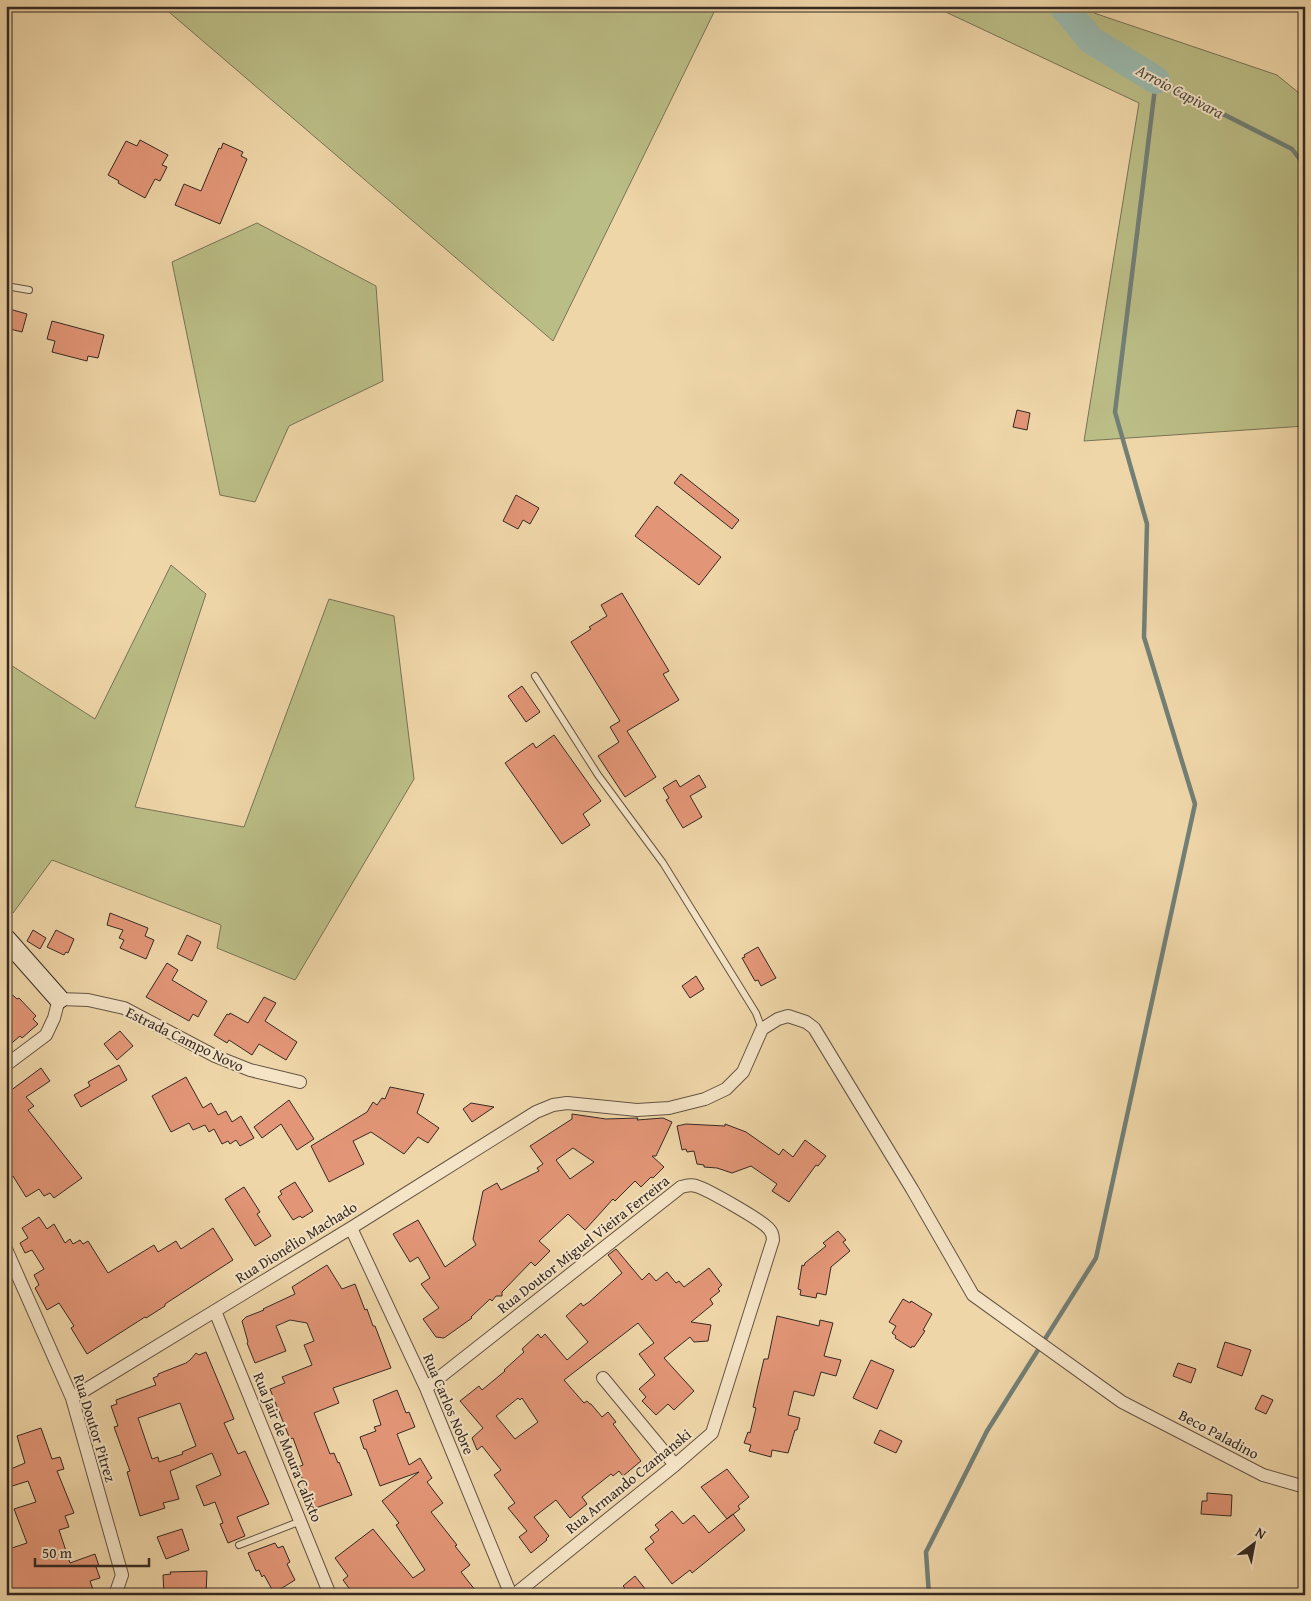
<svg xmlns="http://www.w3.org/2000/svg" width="1311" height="1601" font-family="'Gentium Book Plus',serif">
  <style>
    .green { fill: #bbbd86; stroke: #787354 }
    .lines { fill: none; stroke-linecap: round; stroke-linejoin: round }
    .stream { stroke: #727f76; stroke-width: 4.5 }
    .river { stroke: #9ab9ad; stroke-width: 28 }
    .building { fill: #e39677; stroke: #352923; fill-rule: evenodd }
    .lane-casing { stroke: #645444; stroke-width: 8 }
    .street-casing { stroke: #645444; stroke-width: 14 }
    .secondary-casing { stroke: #352923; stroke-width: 21 }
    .lane { stroke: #f5e4c6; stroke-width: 6 }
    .street { stroke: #f5e4c6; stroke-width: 12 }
    .secondary { stroke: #f5e4c6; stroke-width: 19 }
    .labels { text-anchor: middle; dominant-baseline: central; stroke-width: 4; stroke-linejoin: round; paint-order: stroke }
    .street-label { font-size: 15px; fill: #352923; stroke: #f5e4c6 }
    .water-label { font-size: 16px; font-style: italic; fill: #4e4d46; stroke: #f5e4c6 }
  </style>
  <rect width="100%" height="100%" fill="#efd6a8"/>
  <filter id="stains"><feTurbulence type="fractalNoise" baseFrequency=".004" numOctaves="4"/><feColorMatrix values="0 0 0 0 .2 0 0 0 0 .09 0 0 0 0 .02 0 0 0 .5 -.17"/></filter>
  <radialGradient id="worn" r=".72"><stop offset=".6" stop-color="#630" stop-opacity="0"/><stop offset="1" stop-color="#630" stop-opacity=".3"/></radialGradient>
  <!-- green -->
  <path class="green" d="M 162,6 L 717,6 L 553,341 Z
    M 933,6 L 1092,6 L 1094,13 L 1277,75 L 1305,98 L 1305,426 L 1084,441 L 1139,103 Z
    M 257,223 L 376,286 L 383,381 L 289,426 L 255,502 L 220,495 L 172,262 Z
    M 171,565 L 206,594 L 135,807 L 244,827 L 329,599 L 394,616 L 414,779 L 295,980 L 217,948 L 221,925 L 52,860 L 13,913 L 6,906 L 6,662 L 95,719 Z"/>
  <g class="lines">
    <!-- stream -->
    <path class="stream" d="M 929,1595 L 926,1552 L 987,1431 L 1096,1258 L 1195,804 L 1144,637 L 1147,524 L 1115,412 L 1156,80 L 1292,149 L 1305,166"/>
    <!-- river -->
    <path class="river" d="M 1063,6 L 1091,40 L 1156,80"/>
  </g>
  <!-- building -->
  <path class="building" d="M 140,140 L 168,155 L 162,165 L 167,167 L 160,181 L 155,179 L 145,198 L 118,183 L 119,181 L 108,175 L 126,141 L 137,146 Z
    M 223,143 L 243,152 L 241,156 L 247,159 L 220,224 L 175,205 L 184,184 L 201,191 L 219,148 L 221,149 Z
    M 6,308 L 27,314 L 22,332 L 6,328 Z
    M 52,321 L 104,335 L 98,358 L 88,356 L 87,361 L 52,352 L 55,341 L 47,339 Z
    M 1017,410 L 1030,413 L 1027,430 L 1013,427 Z
    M 681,474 L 739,520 L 732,529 L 674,483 Z
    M 516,495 L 539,508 L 530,524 L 523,520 L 518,529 L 503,521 Z
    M 657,506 L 721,557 L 699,585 L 635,536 Z
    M 622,593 L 669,671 L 663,674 L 679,700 L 627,731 L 656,777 L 625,797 L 598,756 L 619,742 L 610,727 L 620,721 L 571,642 L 591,629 L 589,627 L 607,616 L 601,605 Z
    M 522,686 L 540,712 L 526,722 L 508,696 Z
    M 554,735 L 601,801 L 583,814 L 590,825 L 562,844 L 505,763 L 533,743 L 536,748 Z
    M 699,775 L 706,787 L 690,796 L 702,817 L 683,828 L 666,800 L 669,798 L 663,788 L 676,780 L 680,787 Z
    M 110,913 L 148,928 L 145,936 L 154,940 L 146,959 L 120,948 L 124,940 L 119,938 L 123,930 L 107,925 Z
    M 33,930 L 46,938 L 40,949 L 27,941 Z
    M 56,930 L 74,939 L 68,953 L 66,952 L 64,955 L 47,947 Z
    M 187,935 L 201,942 L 192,961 L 178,954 Z
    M 758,947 L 776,978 L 761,986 L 758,980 L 755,981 L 742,958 L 745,957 L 744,955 Z
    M 167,963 L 178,970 L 172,980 L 207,1001 L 198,1017 L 193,1014 L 189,1021 L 146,997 Z
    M 696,976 L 704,989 L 690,998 L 682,986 Z
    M 6,989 L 17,999 L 19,998 L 36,1016 L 33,1019 L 38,1024 L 22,1038 L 20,1036 L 6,1048 Z
    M 264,997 L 276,1003 L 265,1021 L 297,1042 L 286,1060 L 259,1044 L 252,1055 L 229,1040 L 227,1043 L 214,1035 L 227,1014 L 229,1015 L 230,1013 L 248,1023 Z
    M 120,1031 L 133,1046 L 117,1060 L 104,1044 Z
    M 119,1065 L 127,1080 L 81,1107 L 74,1095 L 90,1086 L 88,1082 Z
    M 41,1068 L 50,1081 L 26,1097 L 34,1106 L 28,1110 L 82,1178 L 54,1198 L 50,1193 L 44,1196 L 39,1189 L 26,1197 L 13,1176 L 6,1180 L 6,1094 Z
    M 186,1077 L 203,1108 L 211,1103 L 218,1115 L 226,1111 L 232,1122 L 241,1116 L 254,1138 L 240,1146 L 236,1140 L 230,1144 L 228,1141 L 222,1144 L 214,1129 L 209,1132 L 205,1125 L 193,1130 L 189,1123 L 171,1132 L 152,1096 Z
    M 390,1087 L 424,1094 L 417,1113 L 439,1128 L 428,1143 L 418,1137 L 404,1154 L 371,1132 L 353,1141 L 364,1164 L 329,1182 L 311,1146 L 367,1112 L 373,1102 L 377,1105 L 382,1098 L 385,1099 Z
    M 289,1100 L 314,1139 L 297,1150 L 281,1124 L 262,1138 L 254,1127 Z
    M 471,1103 L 494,1107 L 472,1122 L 463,1109 Z
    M 572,1114 L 606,1119 L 638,1118 L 637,1120 L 663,1118 L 672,1122 L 656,1156 L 652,1156 L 664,1167 L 653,1178 L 651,1177 L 641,1187 L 635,1181 L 615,1201 L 613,1199 L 585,1230 L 568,1214 L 539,1241 L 550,1251 L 535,1266 L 531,1262 L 502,1292 L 502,1296 L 496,1296 L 492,1301 L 490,1299 L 471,1317 L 472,1318 L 444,1338 L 436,1337 L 423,1319 L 439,1308 L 421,1284 L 430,1278 L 418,1257 L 410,1262 L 393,1234 L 418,1220 L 445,1267 L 476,1245 L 473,1239 L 483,1191 L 497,1183 L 501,1190 L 539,1171 L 537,1168 L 543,1164 L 530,1146 L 572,1119 ZM 573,1148 L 594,1162 L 570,1179 L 556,1160 Z
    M 686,1124 L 725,1126 L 725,1124 L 746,1132 L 779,1155 L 783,1149 L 793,1157 L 805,1140 L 826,1156 L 818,1166 L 816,1165 L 789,1202 L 772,1191 L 777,1184 L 751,1166 L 732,1173 L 717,1168 L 704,1167 L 704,1165 L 697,1164 L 694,1151 L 687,1152 L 686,1149 L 682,1150 L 677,1126 Z
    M 295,1182 L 313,1211 L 302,1218 L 300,1216 L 293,1220 L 278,1197 L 282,1194 L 280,1191 Z
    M 244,1187 L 260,1212 L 257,1214 L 271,1236 L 255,1246 L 225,1199 Z
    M 39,1217 L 47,1229 L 54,1224 L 65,1243 L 70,1239 L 73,1244 L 80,1240 L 83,1244 L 88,1241 L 108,1273 L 154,1245 L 158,1252 L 176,1241 L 181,1249 L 213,1228 L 233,1260 L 165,1304 L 165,1306 L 146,1318 L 145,1317 L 87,1354 L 71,1328 L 74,1326 L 59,1303 L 47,1310 L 35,1288 L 39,1285 L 34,1275 L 44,1269 L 32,1250 L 25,1253 L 20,1243 L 28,1238 L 22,1228 Z
    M 838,1231 L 846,1240 L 843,1242 L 850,1251 L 831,1267 L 826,1295 L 817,1293 L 816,1298 L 800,1295 L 801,1290 L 798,1289 L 802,1265 L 804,1266 L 805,1263 L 826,1246 L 823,1243 Z
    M 616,1249 L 642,1280 L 649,1273 L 656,1281 L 667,1272 L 676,1283 L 679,1281 L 684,1287 L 709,1268 L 722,1285 L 718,1289 L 720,1291 L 710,1299 L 713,1304 L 691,1322 L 711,1325 L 708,1341 L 694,1342 L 690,1337 L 664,1358 L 694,1391 L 674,1410 L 668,1404 L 656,1415 L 642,1401 L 646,1397 L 639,1389 L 655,1375 L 639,1354 L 654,1343 L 638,1323 L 564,1380 L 584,1403 L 587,1401 L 590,1404 L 591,1404 L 602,1417 L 608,1412 L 616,1422 L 613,1424 L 641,1461 L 623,1476 L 619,1471 L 613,1476 L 611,1474 L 582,1497 L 587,1504 L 570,1518 L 556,1500 L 534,1517 L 549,1536 L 546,1539 L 547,1540 L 531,1553 L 519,1537 L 527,1531 L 508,1508 L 515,1503 L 494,1475 L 501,1470 L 482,1446 L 477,1450 L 472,1438 L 483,1428 L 460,1401 L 479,1386 L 482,1390 L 505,1371 L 504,1370 L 524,1352 L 522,1349 L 538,1334 L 541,1338 L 545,1334 L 567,1360 L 588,1342 L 566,1316 L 581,1303 L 583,1306 L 589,1302 L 622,1273 L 608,1255 ZM 518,1398 L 520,1400 L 522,1398 L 538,1422 L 515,1439 L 496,1416 Z
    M 327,1265 L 342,1289 L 355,1284 L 365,1310 L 367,1309 L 373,1326 L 375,1326 L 391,1368 L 333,1388 L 339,1403 L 314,1413 L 330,1454 L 334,1453 L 338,1463 L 339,1462 L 352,1495 L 313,1509 L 298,1467 L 303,1465 L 293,1438 L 290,1439 L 270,1389 L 285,1383 L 282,1377 L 312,1365 L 304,1345 L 314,1341 L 307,1323 L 290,1320 L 276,1326 L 286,1351 L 255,1363 L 247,1343 L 248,1342 L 242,1321 L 246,1317 L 264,1310 L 263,1309 L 295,1294 L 292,1287 Z
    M 903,1299 L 910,1303 L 911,1301 L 932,1314 L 923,1330 L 925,1331 L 914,1347 L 912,1346 L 911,1348 L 895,1338 L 896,1336 L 892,1333 L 896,1326 L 889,1322 Z
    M 777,1316 L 819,1326 L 820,1320 L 833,1323 L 824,1356 L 841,1360 L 836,1376 L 821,1372 L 814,1396 L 794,1391 L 788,1415 L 800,1418 L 797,1430 L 795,1430 L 788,1453 L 772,1450 L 771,1457 L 749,1451 L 751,1445 L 744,1443 L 748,1432 L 750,1433 L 756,1408 L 753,1407 L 757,1389 L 764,1359 L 768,1359 Z
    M 1225,1342 L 1251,1350 L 1242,1376 L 1217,1367 Z
    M 206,1352 L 234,1419 L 224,1423 L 238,1454 L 245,1451 L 269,1504 L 237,1517 L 245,1536 L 228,1543 L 220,1524 L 223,1523 L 215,1502 L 204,1506 L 196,1486 L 221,1475 L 212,1453 L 170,1471 L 179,1499 L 163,1503 L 165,1508 L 140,1516 L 127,1472 L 130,1471 L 114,1427 L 118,1426 L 111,1406 L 117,1404 L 116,1400 L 156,1385 L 153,1378 L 158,1376 L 158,1374 L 186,1363 L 190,1360 L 196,1353 L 199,1355 ZM 180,1403 L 196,1446 L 182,1452 L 183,1454 L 159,1462 L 158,1457 L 152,1459 L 138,1418 Z
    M 871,1360 L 894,1370 L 877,1409 L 853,1398 Z
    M 1178,1363 L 1196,1369 L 1191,1383 L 1173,1376 Z
    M 397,1390 L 406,1413 L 409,1412 L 415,1427 L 397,1434 L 409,1465 L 420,1458 L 432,1478 L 427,1482 L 443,1503 L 431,1512 L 457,1545 L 455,1546 L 470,1565 L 461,1572 L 479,1595 L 354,1595 L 343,1580 L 348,1576 L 335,1558 L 373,1529 L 413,1578 L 425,1570 L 396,1525 L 399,1523 L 382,1501 L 419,1472 L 380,1486 L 366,1449 L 364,1449 L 360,1437 L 376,1431 L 374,1427 L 381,1425 L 373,1400 Z
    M 1262,1395 L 1273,1400 L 1266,1414 L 1255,1409 Z
    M 41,1428 L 52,1459 L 60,1457 L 64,1469 L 57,1471 L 74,1513 L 65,1516 L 69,1527 L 59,1530 L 70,1563 L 95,1554 L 99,1566 L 96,1567 L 100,1578 L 90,1581 L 95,1595 L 6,1595 L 6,1550 L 27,1543 L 14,1509 L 36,1502 L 28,1481 L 6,1488 L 6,1471 L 25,1463 L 17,1436 Z
    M 880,1430 L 902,1441 L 896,1453 L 874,1443 Z
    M 727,1469 L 749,1497 L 738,1506 L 740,1509 L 727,1519 L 701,1487 Z
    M 1207,1493 L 1232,1495 L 1231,1516 L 1201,1514 L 1202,1501 L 1207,1501 Z
    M 672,1511 L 683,1524 L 694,1515 L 709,1533 L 733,1514 L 745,1530 L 692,1573 L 690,1570 L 672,1584 L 645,1549 L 654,1542 L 650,1537 L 659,1530 L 655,1525 Z
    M 182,1529 L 189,1550 L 166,1559 L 157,1537 Z
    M 275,1543 L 278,1548 L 283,1546 L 290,1562 L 287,1564 L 295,1580 L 274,1593 L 264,1575 L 262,1577 L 259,1570 L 256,1571 L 248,1553 Z
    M 207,1571 L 206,1595 L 164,1595 L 163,1575 L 171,1574 L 170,1572 Z
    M 635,1576 L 650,1595 L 617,1595 L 625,1588 L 623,1586 Z"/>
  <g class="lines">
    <!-- lane casing -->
    <g class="lane-casing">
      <path id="lane" d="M 6,286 L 29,290
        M 535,676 L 598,775 L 663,863 L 756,1013 L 762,1029
        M 239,1545 L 301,1521"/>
    </g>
    <!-- street casing -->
    <g class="street-casing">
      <path id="street" d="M 6,1065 L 46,1035 L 54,1018 L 59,999 L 88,1000 L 124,1008 L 215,1056 L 250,1070 L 300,1082
        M 351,1228 L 426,1388 L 511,1595
        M 6,1249 L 72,1398 L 122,1575 L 115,1595
        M 215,1311 L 330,1595
        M 603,1378 L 675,1465
        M 426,1388 L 681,1187 C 686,1186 690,1184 696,1186 C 707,1189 763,1221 769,1229 C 772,1232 773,1236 773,1240 L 712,1433 L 675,1465 L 514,1595
        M 72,1398 L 351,1228 L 536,1112 L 553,1105 L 567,1103 L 637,1110 L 669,1108 L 705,1099 L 726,1089 L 743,1072 L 762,1029 L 778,1019 L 788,1016 L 806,1022 L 814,1028 L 912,1189 L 973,1295 L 1122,1402 L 1263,1475 L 1305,1487"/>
    </g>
    <!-- secondary casing -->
    <g class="secondary-casing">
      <path id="secondary" d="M 6,939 L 59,999"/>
    </g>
    <!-- lane -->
    <use href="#lane" class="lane"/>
    <!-- street -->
    <use href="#street" class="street"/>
    <!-- secondary -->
    <use href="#secondary" class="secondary"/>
  </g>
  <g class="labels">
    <!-- street labels -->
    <g class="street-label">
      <text transform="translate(185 1039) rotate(26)">Estrada Campo Novo</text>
      <text transform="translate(296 1242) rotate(-32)">Rua Dionélio Machado</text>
      <text transform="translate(583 1244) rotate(-38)">Rua Doutor Miguel Vieira Ferreira</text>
      <text transform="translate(449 1404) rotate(67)">Rua Carlos Nobre</text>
      <text transform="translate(95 1428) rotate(73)">Rua Doutor Pitrez</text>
      <text transform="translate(1219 1434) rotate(28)">Beco Paladino</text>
      <text transform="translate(288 1447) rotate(68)">Rua Jair de Moura Calixto</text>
      <text transform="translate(628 1481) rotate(-39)">Rua Armando Czamanski</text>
    </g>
    <!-- water labels -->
    <g class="water-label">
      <text transform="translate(1180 91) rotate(28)">Arroio Capivara</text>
    </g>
  </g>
  <!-- margin -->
  <rect width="1311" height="1601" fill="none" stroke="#efd6a8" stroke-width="25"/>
  <rect x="8" y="8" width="1296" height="1586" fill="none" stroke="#352923" stroke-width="2.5"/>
  <rect x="12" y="12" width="1286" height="1576" fill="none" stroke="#352923"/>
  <!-- north arrow -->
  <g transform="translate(1254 1544) rotate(32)" stroke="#f5e4c6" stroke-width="4" paint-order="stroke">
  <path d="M0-4L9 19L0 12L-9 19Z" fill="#352923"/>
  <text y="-8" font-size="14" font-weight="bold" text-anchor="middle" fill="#352923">N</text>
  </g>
  <!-- scale -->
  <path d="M35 1558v8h114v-8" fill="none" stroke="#352923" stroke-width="2.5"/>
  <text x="42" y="1558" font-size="15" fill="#352923" stroke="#f5e4c6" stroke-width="4" paint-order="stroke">50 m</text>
  <rect width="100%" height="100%" filter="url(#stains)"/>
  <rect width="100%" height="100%" fill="url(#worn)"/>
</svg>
